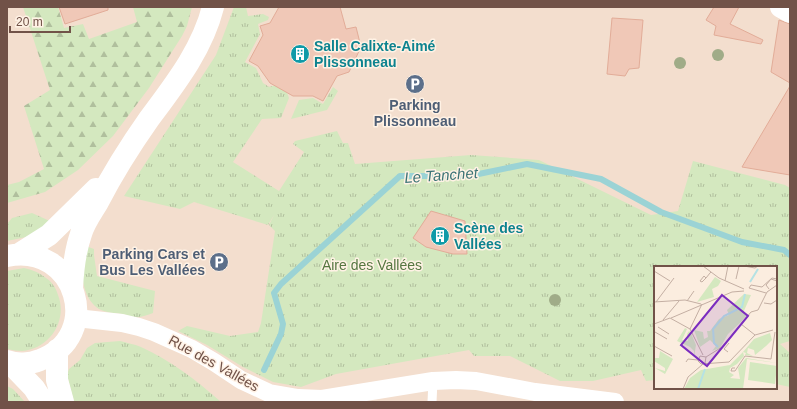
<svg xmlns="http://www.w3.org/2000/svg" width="797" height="409" font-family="Helvetica,sans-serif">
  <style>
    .residential { fill: #f3dece; fill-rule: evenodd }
    .grass { fill: url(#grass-tufts) }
    .forest { fill: url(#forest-firs) }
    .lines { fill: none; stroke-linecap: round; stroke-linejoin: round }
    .stream { stroke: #9bd3d5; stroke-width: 6 }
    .building { fill: #f0c8b7; stroke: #e2ac98 }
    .service { stroke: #fff; stroke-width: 9 }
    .minor { stroke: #fff; stroke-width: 18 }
    .tertiary { stroke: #fff; stroke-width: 22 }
    .secondary { stroke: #fff; stroke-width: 22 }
    .tree { fill: #a0ac88 }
    .labels { text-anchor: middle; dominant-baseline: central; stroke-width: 3; stroke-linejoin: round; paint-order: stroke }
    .culture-label { font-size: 14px; font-weight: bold; fill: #0d838f; stroke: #fff2e5; text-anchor: start }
    .service-label { font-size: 14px; font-weight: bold; fill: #4e5e75; stroke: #fff2e5 }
    .park-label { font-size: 14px; fill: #567741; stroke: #fff2e5 }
    .street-label { font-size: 14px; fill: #715248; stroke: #fff2e5 }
    .water-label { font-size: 15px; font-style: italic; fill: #3c7376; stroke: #fff2e5 }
    .inset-river { fill: none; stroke: #b5e2e4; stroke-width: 2 }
    .inset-road { fill: none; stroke: #c4afa3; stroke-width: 1 }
    .view { fill: #7b2cbf; fill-opacity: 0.15; stroke: #7b2cbf; stroke-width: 2 }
    .inset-edge { fill: none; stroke: #715248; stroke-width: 2 }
  </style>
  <defs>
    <pattern id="grass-tufts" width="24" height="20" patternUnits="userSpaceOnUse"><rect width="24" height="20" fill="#d4e8bf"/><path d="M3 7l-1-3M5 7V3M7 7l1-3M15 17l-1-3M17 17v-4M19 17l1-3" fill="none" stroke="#b0bf9d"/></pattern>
    <pattern id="forest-firs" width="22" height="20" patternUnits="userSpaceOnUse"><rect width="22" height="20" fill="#d4e8bf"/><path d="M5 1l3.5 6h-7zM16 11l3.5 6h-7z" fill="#b0bf9d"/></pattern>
  </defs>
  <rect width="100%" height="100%" fill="#fbeddf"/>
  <!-- residential -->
  <path class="residential" d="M 7,7 L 790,7 L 790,402 L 7,402 ZM 655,267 L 776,267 L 776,388 L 655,388 Z"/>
  <!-- grass -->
  <path class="grass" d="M 234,7 L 246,7 L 248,16 L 263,14 L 269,17 L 268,20 L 258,24 L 260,34 L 245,62 L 256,68 L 263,83 L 269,87 L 276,85 L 286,90 L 289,98 L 281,118 L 262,119 L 233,162 L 279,191 L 304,152 L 293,144 L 295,141 L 337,131 L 343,143 L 348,143 L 355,164 L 471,155 L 539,160 L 651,215 L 678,211 L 693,161 L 785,185 L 790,188 L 790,341 L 780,344 L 790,353 L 790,387 L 776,384 L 776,267 L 655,267 L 655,380 L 646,381 L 641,370 L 593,381 L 560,381 L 510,356 L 474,356 L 469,350 L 336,374 L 301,387 L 273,382 L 243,367 L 207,345 L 178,331 L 187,326 L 230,336 L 258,332 L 261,323 L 275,231 L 269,225 L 274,215 L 268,225 L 194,202 L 180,209 L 124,196 L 216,55 Z
    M 333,87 L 338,91 L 327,110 L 291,119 L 299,100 L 313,98 L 323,104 Z
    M 32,213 L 52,222 L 31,236 L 7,241 L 7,224 L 12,218 Z
    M 83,245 L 94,249 L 94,255 L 97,276 L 155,291 L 153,313 C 147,315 140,318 135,317 C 131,317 127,315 123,314 C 115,313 106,313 99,309 C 79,296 81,265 83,245 Z
    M 24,268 C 32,270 39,272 46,278 C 52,282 56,288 58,295 C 68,320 50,349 22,351 C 18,351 12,350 7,349 L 7,271 Z
    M 120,341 C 127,343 134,344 141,347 C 170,360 196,380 220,401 L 74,402 L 67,375 L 69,369 L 80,360 L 87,348 L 95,343 Z
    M 7,386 L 13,389 L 25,402 L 7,402 Z"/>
  <!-- forest -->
  <path class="forest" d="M 23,7 L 58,7 L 64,28 L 83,24 L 89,39 L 137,22 L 133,7 L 192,7 L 187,26 L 182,36 L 149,88 L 113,136 L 78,170 L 45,192 L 7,203 L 7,185 L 19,182 L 44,169 L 24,106 L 50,90 Z"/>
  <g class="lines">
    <!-- stream -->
    <path class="stream" d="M 264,370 L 281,334 L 283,324 L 274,293 L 281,284 L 400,176 L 469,176 L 527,164 L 601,179 L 661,212 L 742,242 L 784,250 L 790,255"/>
  </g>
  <!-- building -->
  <path class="building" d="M 59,7 L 108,7 L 108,10 L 65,24 Z
    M 279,7 L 340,7 L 346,29 L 356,27 L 361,47 L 349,72 L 337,76 L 323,101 L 313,96 L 293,96 L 270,83 L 258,66 L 249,61 L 263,35 L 260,26 L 270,23 Z
    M 714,7 L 739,7 L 730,24 L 763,40 L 761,44 L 714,35 L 716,26 L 706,20 Z
    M 612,18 L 643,20 L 639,68 L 629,69 L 625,76 L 607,74 Z
    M 779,20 L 790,24 L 790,83 L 771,72 Z
    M 790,86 L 790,175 L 742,167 Z
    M 431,211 L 465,221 L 467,254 L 453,254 L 426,247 L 413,238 Z"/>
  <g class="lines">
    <!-- service -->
    <path class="service" d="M 432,402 L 433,381"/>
    <!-- minor -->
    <path class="minor" d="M 76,318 L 122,323 L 139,327 L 154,332 L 192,349 L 214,362 L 241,380 L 269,393 L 298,398 L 322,399 L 433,381 L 456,380 L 476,381 L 535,392 L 615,402"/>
    <!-- tertiary -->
    <path class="tertiary" d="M 781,7 L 790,12"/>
    <!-- secondary -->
    <path class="secondary" d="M 19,254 L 49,235 L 96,189
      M 7,256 C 77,242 104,337 40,360 C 30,364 17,365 7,361
      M 72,288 C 73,269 75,251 81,234 C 84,223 92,212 98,202 C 113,173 130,146 149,119 C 175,84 202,50 213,7
      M 57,350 L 57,380 L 63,402
      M 9,362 L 34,388 L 43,402"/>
  </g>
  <!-- trees -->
  <g class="tree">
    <circle cx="718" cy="55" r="6"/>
    <circle cx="680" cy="63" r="6"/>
    <circle cx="555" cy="300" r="6"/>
  </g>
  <!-- icons -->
  <defs>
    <g id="building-disc" transform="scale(1)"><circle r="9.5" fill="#0f9aa8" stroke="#fff2e5"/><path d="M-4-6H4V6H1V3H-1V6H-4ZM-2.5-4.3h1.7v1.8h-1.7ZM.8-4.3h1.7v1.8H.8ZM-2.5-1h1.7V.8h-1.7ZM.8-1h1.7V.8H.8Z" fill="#fff"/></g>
    <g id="parking-disc" transform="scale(1)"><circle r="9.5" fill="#5c6f8a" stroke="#fff2e5"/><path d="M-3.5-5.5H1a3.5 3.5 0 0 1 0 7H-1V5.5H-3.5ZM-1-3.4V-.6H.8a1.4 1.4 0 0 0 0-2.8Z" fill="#fff"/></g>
  </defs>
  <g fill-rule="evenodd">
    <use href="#building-disc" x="300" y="54"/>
    <use href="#parking-disc" x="415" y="84"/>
    <use href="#building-disc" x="440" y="236"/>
    <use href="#parking-disc" x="219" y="262"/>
  </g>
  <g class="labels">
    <!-- culture labels -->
    <g class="culture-label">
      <text x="314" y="46">Salle Calixte-Aimé<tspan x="314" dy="16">Plissonneau</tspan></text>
      <text x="454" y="228">Scène des<tspan x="454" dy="16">Vallées</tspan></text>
    </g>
    <!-- service labels -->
    <g class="service-label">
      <text x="415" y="105">Parking<tspan x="415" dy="16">Plissonneau</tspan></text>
      <text x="205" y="254" text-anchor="end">Parking Cars et<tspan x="205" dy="16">Bus Les Vallées</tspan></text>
    </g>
    <!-- park labels -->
    <g class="park-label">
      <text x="372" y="265">Aire des Vallées</text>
    </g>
    <!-- street labels -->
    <g class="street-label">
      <text transform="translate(214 363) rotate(29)">Rue des Vallées</text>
    </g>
    <!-- water labels -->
    <g class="water-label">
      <text transform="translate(441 175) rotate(-4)">Le Tanchet</text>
    </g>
  </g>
  <!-- overview -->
  <g transform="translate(654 266)">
    <rect width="123" height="123" fill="#fbeddf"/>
    <path d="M 61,11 L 67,15 L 64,20 L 58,23 L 60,31 L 43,36 ZM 90,28 L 97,29 L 89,47 L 93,49 L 87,56 L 74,68 L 66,82 L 58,85 L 62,80 L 56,74 L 46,81 L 40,64 L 49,66 L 50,73 L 54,71 L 53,65 L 56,65 L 65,53 L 75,49 L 73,44 ZM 116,67 L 118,74 L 112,80 L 101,89 L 100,84 L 94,82 L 93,87 L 99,90 L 91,89 L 92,87 L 89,86 L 100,73 ZM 89,86 L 90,90 L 83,98 L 76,102 L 75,106 L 80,109 L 76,112 L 86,113 L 84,102 L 92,92 L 123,97 L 93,93 L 89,123 L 30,123 L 36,112 L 47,104 L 76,99 Z" fill="#d4e8bf"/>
    <path d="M 31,62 L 33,63 L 28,74 L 34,75 L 33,68 L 35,65 L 37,67 L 42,79 L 40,91 L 40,85 L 36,81 L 23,75 ZM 6,85 L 19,93 L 11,108 L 1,102 L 11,105 L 11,102 L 0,95 L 0,92 L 5,92 Z" fill="#d4e8bf"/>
    <path d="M 96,96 L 123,100 L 121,118 L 94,114 ZM 72,103 L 76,108 L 74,113 L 60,108 Z" fill="#d4e8bf"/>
    <path class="inset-river" d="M 96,16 L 104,3M 64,81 L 60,77 L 59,63 L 70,50 L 88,41 L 91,28M 44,123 L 51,103"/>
    <path class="inset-road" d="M 49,0 L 65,12 L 90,23M 90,0 L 101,2 L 104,0M 0,5 L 16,15M 52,12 L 50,10 L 46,15 L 48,16 L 52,12 L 56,7 L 57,6M 82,13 L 85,0M 71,15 L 74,0M 115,23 L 112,19 L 117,13 L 123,15M 112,27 L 95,22 L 97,19 L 108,21 L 118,12 L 123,13M 33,35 L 40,25M 0,36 L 31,34 L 47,38M 2,36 L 20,12M 110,37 L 117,38 L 123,34M 17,52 L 78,26 L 90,25M 9,54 L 25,35M 0,58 L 16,52 L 36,63 L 49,89M 87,58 L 101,69M 4,61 L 15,68M 36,63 L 48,38M 1,66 L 13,73M 0,80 L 18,90M 74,86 L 70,83 L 75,77M 52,91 L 68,81 L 97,46 L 104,44 L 113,26 L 123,19M 32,96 L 34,93 L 44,94M 51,97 L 52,91 L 46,90 L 44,95 L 47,98 L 75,96 L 101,69 L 119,64M 81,102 L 78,102 L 77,105 L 81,105 L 91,90 L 117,93 L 121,66M 29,123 L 34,111 L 49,98"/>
    <path class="view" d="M 68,29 L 94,50 L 53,100 L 27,79 Z"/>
    <rect width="123" height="123" class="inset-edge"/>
  </g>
  <!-- border -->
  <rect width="797" height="409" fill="none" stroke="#715248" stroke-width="16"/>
  <!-- scale -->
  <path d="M10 26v6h60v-6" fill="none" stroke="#715248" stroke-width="2"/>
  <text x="16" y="26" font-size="12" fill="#715248" stroke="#fff2e5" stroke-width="3" paint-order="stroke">20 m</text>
</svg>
